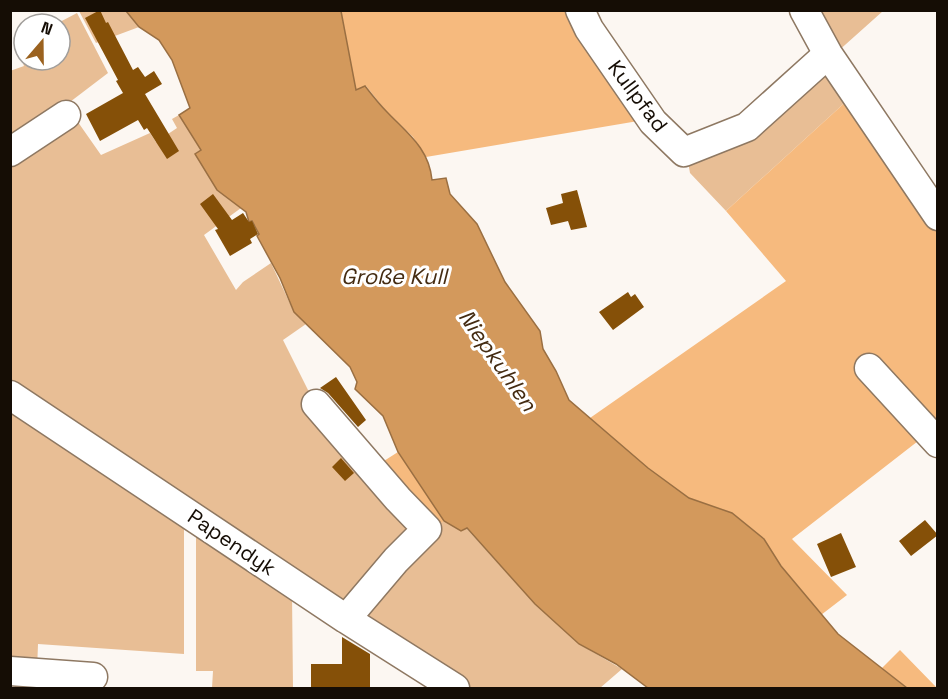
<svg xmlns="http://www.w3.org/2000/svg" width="948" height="699" font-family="'Space Grotesk',sans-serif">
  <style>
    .green { fill: #e8be95 }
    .forest { fill: #f6ba7e }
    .water { fill: #d3995c; stroke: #9a6f42; stroke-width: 1.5 }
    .building { fill: #855008 }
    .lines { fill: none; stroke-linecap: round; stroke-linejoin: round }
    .minor-casing { stroke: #8e7862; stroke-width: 31 }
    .minor { stroke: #fff; stroke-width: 28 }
    .labels { text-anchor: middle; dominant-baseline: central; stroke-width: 6; stroke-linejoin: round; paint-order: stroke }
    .street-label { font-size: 21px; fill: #150d05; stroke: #fff }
    .water-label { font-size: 22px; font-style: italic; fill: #442b11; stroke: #fff }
  </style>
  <rect width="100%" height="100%" fill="#fcf7f2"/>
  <!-- green -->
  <path class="green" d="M 79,11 L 126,11 L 139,27 L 96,43 Z
    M 812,11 L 883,11 L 836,53 Z
    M 77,13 L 108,73 L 66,105 L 101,155 L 150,133 L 156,142 L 177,128 L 172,119 L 179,115 L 201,150 L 195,154 L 217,190 L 241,208 L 204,235 L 236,290 L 243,282 L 271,263 L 294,312 L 306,324 L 283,340 L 308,390 L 433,528 L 444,521 L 461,531 L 466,528 L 535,604 L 579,644 L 622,669 L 600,688 L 469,688 L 11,385 L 10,71 L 24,66 L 16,45 L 24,40 L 24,60 L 60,60 L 60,24 L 56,24 Z
    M 829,74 L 851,97 L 726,211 L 690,173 L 688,162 L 808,79 Z
    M 10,407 L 184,522 L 184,654 L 38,644 L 37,671 L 11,669 Z
    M 196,531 L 292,594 L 293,688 L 212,688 L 213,671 L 196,671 Z"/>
  <!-- forest -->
  <path class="forest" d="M 341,11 L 574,11 L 644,120 L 426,157 L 413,137 L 386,111 L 366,86 L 356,91 Z
    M 851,97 L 937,226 L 938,430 L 922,438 L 792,539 L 847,595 L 821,615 L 781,566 L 764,539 L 732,513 L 689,498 L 648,468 L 590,418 L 786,281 L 726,211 Z
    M 398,452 L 444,521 L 433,529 L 376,466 Z
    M 900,650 L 937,688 L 907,688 L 882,668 Z"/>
  <!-- water -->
  <path class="water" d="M 126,11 L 341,11 L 356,90 L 365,86 C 372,95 379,104 387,112 C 407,133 429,148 432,180 L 446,178 L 450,194 L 477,224 L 505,282 L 540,331 L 543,349 L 556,371 L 569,400 L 648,468 L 689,498 L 732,513 L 764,539 L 781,566 L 838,634 L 907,688 L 648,688 L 616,664 L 579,644 L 535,604 L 467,528 L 461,531 L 444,521 L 398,452 L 383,416 L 355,389 L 357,382 L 350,367 L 294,312 L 280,278 L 257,236 L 259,234 L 252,221 L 249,222 L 246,212 L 217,190 L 195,154 L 201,150 L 179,115 L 190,108 L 172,60 L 159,40 L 139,27 Z"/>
  <!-- building -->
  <path class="building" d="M 100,10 L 106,23 L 108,22 L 133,70 L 138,67 L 145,77 L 154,71 L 162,84 L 145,94 L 179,151 L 167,159 L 147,128 L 144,130 L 138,120 L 100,141 L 86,114 L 123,93 L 116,81 L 118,80 L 85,18 Z
    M 577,190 L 587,227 L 571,230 L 568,221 L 551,225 L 546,208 L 563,203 L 561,194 Z
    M 213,194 L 232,220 L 243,213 L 249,222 L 252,221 L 258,234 L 250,239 L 252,243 L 230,256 L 215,230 L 218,229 L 200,204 Z
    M 628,292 L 631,297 L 635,294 L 644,307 L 613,330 L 599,312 Z
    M 336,377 L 366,420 L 358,427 L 328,393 L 320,388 Z
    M 341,458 L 354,473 L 345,481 L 332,467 Z
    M 925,520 L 938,535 L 911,556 L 899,541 Z
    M 841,533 L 856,567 L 831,577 L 817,544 Z
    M 342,637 L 370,654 L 370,688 L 311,688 L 311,664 L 342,664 Z"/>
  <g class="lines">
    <!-- minor casing -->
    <g class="minor-casing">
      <path id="minor" d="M 580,10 L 589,29 L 653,122 L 684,152 L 747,127 L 828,54
        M 804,10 L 828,54 L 938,216
        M 10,152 L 66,115
        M 869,368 L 938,443
        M 10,395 L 346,619 L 455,688
        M 316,404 L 398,499 L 427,529 L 396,560 L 346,619
        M 10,671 L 93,677"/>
    </g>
    <!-- minor -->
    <use href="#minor" class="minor"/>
  </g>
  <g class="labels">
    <!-- street labels -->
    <g class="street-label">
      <text transform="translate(638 96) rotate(53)">Kullpfad</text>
      <text transform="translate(232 542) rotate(34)">Papendyk</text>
    </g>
    <!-- water labels -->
    <g class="water-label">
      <text x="394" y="276">Große Kull</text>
      <text transform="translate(498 360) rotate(55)">Niepkuhlen</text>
    </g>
  </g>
  <!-- border -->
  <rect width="948" height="699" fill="none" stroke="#150d05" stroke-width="24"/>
  <!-- north arrow -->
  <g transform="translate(42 42) rotate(20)"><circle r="28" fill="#ffffff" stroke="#a19e9b" stroke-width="1.5"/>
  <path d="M0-4.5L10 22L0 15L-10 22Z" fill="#9b621f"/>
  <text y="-9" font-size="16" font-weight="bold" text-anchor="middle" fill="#150d05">N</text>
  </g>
</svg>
